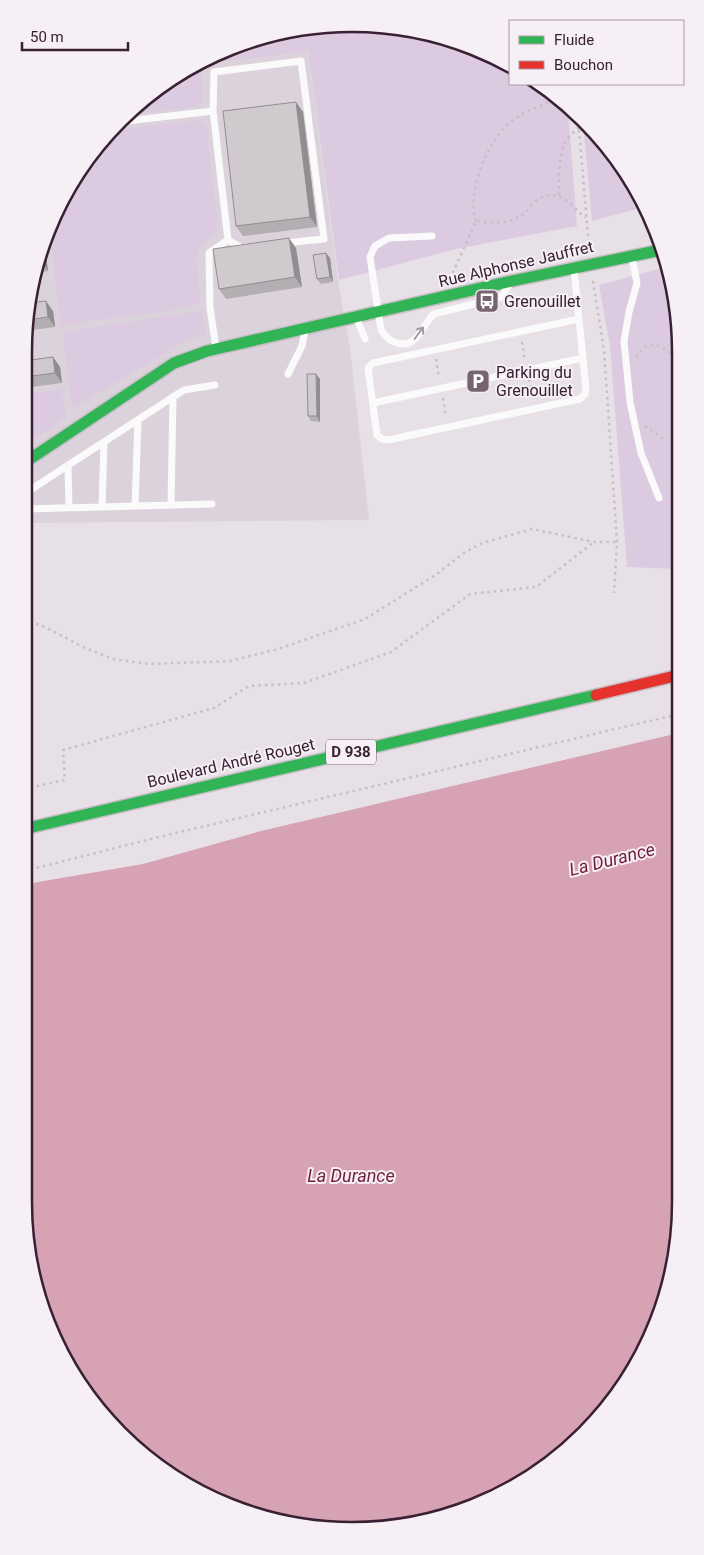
<svg xmlns="http://www.w3.org/2000/svg" width="704" height="1555" font-family="Roboto,sans-serif">
  <style>
    .built { fill: #dcd2dc }
    .green { fill: #dccae0 }
    .water { fill: #d6a2b4 }
    .lines { fill: none; stroke-linecap: round; stroke-linejoin: round }
    .fast-casing { stroke: #c7bdc5; stroke-width: 14 }
    .jam-casing { stroke: #c7bdc5; stroke-width: 14 }
    .path { stroke: #c8bfc5; stroke-width: 2.5; stroke-dasharray: 2.5 4; stroke-linecap: butt }
    .lane { stroke: #fbfafb; stroke-width: 7 }
    .fast { stroke: #30b455; stroke-width: 11 }
    .jam { stroke: #e5322d; stroke-width: 11 }
    .wall { fill: #b3aeb2 }
    .shaded-wall { fill: #928d91 }
    .building { fill: #d0cacf; stroke: #928d91 }
    .oneway { stroke: #a498a1 }
    .labels { text-anchor: middle; dominant-baseline: central; stroke-width: 4; stroke-linejoin: round; paint-order: stroke }
    .shield { fill: #f6eff6; stroke: #725e6e; stroke-width: 1 }
    .shield-label { font-size: 15px; font-weight: bold; fill: #392033 }
    .street-label { font-size: 16px; fill: #392033; stroke: #f6eff6 }
    .poi-label { font-size: 16px; fill: #392033; stroke: #f6eff6; text-anchor: start }
    .water-label { font-size: 18px; font-style: italic; fill: #731c38; stroke: #f6eff6 }
    .rim { fill: none; stroke: #392033; stroke-width: 2.5 }
  </style>
  <rect width="100%" height="100%" fill="#e7e1e7"/>
  <!-- built -->
  <path class="built" d="M 305,28 L 338,281 L 350,348 L 369,520 L 24,523 L 24,352 L 30,288 L 49,227 L 79,170 L 120,120 L 169,79 L 226,49 L 288,30 Z"/>
  <!-- green -->
  <path class="green" d="M 352,24 L 416,30 L 477,49 L 510,68 L 510,84 L 538,84 L 552,91 L 568,107 L 577,226 L 456,249 L 339,280 L 308,50 L 292,53 L 200,64 L 203,93 L 202,103 L 196,107 L 126,115 L 169,79 L 226,49 L 288,30 Z
    M 198,120 L 206,123 L 218,223 L 216,233 L 201,244 L 196,258 L 201,303 L 168,311 L 61,325 L 49,226 L 79,170 L 112,130 Z
    M 583,123 L 612,152 L 644,207 L 592,221 Z
    M 666,267 L 677,307 L 669,321 L 677,326 L 678,569 L 627,567 L 610,346 L 599,285 Z
    M 202,311 L 206,335 L 186,340 L 72,409 L 63,332 Z
    M 62,389 L 66,418 L 26,443 L 24,394 Z"/>
  <!-- water -->
  <path class="water" d="M 679,733 L 680,1203 L 674,1267 L 655,1328 L 599,1420 L 516,1487 L 416,1525 L 352,1531 L 288,1525 L 188,1487 L 105,1419 L 68,1367 L 41,1309 L 24,1203 L 24,886 L 38,882 L 143,864 L 261,831 Z"/>
  <g class="lines">
    <!-- fast casing -->
    <g class="fast-casing">
      <path id="fast" d="M 24,463 L 174,363 L 207,351 L 512,281 L 661,250
        M 24,829 L 596,695"/>
    </g>
    <!-- jam casing -->
    <g class="jam-casing">
      <path id="jam" d="M 596,695 L 679,675"/>
    </g>
    <!-- path -->
    <path class="path" d="M 578,117 L 589,248
      M 559,195 C 559,179 558,153 567,139 C 570,135 575,131 578,128 L 591,130
      M 476,221 C 466,192 488,138 513,120 C 526,110 544,105 559,98
      M 450,279 L 476,221 C 490,223 506,224 519,217 C 526,214 530,206 536,201 C 556,185 571,204 585,218
      M 593,281 L 604,350 L 617,542 L 614,593
      M 522,342 L 525,361
      M 636,357 L 646,346 L 657,345 L 674,355
      M 436,359 L 439,378
      M 529,379 L 533,398
      M 443,398 L 446,417
      M 645,426 L 666,441
      M 24,619 L 45,627 L 83,647 L 113,659 L 149,664 L 230,661 L 278,649 L 365,619 L 437,574 L 462,554 L 482,543 L 532,529 L 594,542 L 617,542
      M 24,789 L 65,780 L 63,750 L 214,708 L 249,686 L 304,683 L 391,652 L 470,594 L 536,587 L 594,542
      M 24,871 L 163,836 L 679,714"/>
    <!-- lane -->
    <path class="lane" d="M 213,111 L 214,72 L 301,61 L 324,239 L 284,243
      M 118,122 L 213,111 L 228,240 L 209,253 L 210,308 L 216,348
      M 432,236 L 389,238 L 375,246 L 370,257 L 381,330 C 388,341 403,350 415,339 C 423,332 426,321 434,314 L 501,297 L 509,285
      M 228,240 L 242,248 L 246,247
      M 632,258 L 637,283 L 629,312 L 624,341 L 630,402 L 641,453 L 659,498
      M 574,269 L 586,389 L 585,394 L 580,399 L 388,440 L 382,439 L 377,435 L 368,368 L 373,363 L 579,319
      M 357,319 L 365,339
      M 288,374 L 302,346 L 305,331
      M 373,403 L 583,358
      M 68,466 L 69,508
      M 212,504 L 24,509 L 27,492 L 173,397 L 184,390 L 215,385
      M 171,505 L 173,397
      M 135,506 L 138,420
      M 102,507 L 104,442"/>
    <!-- fast -->
    <use href="#fast" class="fast"/>
    <!-- jam -->
    <use href="#jam" class="jam"/>
  </g>
  <!-- wall -->
  <path class="wall" d="M 296,102 L 303,112 L 317,227 L 243,236 L 236,226 Z
    M 296,248 L 302,287 L 226,299 L 219,289 Z
    M 42,249 L 46,255 L 48,271 L 35,273 Z
    M 330,258 L 333,282 L 321,284 L 317,279 Z
    M 29,303 L 53,311 L 55,327 L 26,331 Z
    M 24,352 L 27,360 L 53,357 L 60,367 L 62,383 L 24,388 Z
    M 320,379 L 320,422 L 311,421 L 308,416 Z"/>
  <!-- shaded-wall -->
  <path class="shaded-wall" d="M 296,102 L 303,112 L 317,227 L 310,217 Z
    M 289,238 L 296,248 L 302,287 L 295,277 Z
    M 42,249 L 46,255 L 48,271 L 41,261 L 40,255 Z
    M 326,253 L 330,258 L 333,282 L 330,277 Z
    M 46,301 L 53,311 L 55,327 L 48,317 Z
    M 25,342 L 28,371 L 24,364 Z
    M 53,357 L 60,367 L 62,383 L 55,373 Z
    M 316,374 L 320,379 L 320,422 L 317,416 Z"/>
  <!-- building -->
  <path class="building" d="M 296,102 L 310,217 L 236,226 L 223,111 Z
    M 289,238 L 295,277 L 219,289 L 213,249 Z
    M 326,253 L 330,277 L 317,279 L 313,255 Z
    M 40,255 L 41,261 L 38,261 Z
    M 46,301 L 48,317 L 27,320 L 29,303 Z
    M 53,357 L 55,373 L 24,377 L 24,361 Z
    M 307,374 L 316,374 L 317,416 L 308,416 Z"/>
  <!-- one-way arrows -->
  <defs><path id="oneway-shaft" d="M-6 0H5M1.5-3L5.5 0L1.5 3" fill="none" stroke-width="1.6" stroke-linecap="round" stroke-linejoin="round" transform="scale(1.25)"/></defs>
  <use class="oneway" href="#oneway-shaft" transform="translate(419 333) rotate(-53)"/>
  <!-- icons -->
  <defs>
    <g id="bus-square" transform="scale(1.25)"><rect x="-9" y="-9" width="18" height="18" rx="4" fill="#766472" stroke="#f6eff6"/><path d="M-5-6H5V4H4V6H2V4H-2V6H-4V4H-5ZM-3.5-4V0h7V-4ZM-3.5 1.2v1.5H-2V1.2ZM2 1.2v1.5H3.5V1.2Z" fill="#fff"/></g>
    <g id="parking-square" transform="scale(1.25)"><rect x="-9" y="-9" width="18" height="18" rx="4" fill="#766472" stroke="#f6eff6"/><path d="M-3.5-5.5H1a3.5 3.5 0 0 1 0 7H-1V5.5H-3.5ZM-1-3.4V-.6H.8a1.4 1.4 0 0 0 0-2.8Z" fill="#fff"/></g>
  </defs>
  <g fill-rule="evenodd">
    <use href="#bus-square" x="487" y="301"/>
    <use href="#parking-square" x="478" y="381"/>
  </g>
  <g class="labels">
    <!-- shield labels -->
    <rect class="shield" x="326" y="739.5" width="50" height="25" rx="4"/>
    <g class="shield-label">
      <text x="351" y="752">D 938</text>
    </g>
    <!-- street labels -->
    <g class="street-label">
      <text transform="translate(516 264) rotate(-13)">Rue Alphonse Jauffret</text>
      <text transform="translate(231 763) rotate(-13)">Boulevard André Rouget</text>
    </g>
    <!-- poi labels -->
    <g class="poi-label">
      <text x="504" y="301">Grenouillet</text>
      <text x="496" y="372">Parking du<tspan x="496" dy="18">Grenouillet</tspan></text>
    </g>
    <!-- water labels -->
    <g class="water-label">
      <text transform="translate(612 859) rotate(-14)">La Durance</text>
      <text x="351" y="1175">La Durance</text>
    </g>
  </g>
  <!-- crop -->
  <path d="M0 0H704V1555H0ZM352 32H352A320 320 0 0 1 672 352V1202A320 320 0 0 1 352 1522H352A320 320 0 0 1 32 1202V352A320 320 0 0 1 352 32Z" fill="#f6eff6" fill-rule="evenodd"/>
  <path class="rim" d="M352 32H352A320 320 0 0 1 672 352V1202A320 320 0 0 1 352 1522H352A320 320 0 0 1 32 1202V352A320 320 0 0 1 352 32Z"/>
  <!-- legend -->
  <rect x="509" y="20" width="175" height="65" fill="#f6eff6" stroke="#aa9ca8"/>
  <rect x="519" y="36" width="25" height="8" fill="#30b455" stroke="#aa9ca8"/>
  <text x="554" y="45" font-size="15" fill="#392033">Fluide</text>
  <rect x="519" y="61" width="25" height="8" fill="#e5322d" stroke="#aa9ca8"/>
  <text x="554" y="70" font-size="15" fill="#392033">Bouchon</text>
  <!-- scale -->
  <path d="M22 42v8h106v-8" fill="none" stroke="#392033" stroke-width="2.5"/>
  <text x="30" y="42" font-size="15" fill="#392033" stroke="#f6eff6" stroke-width="4" paint-order="stroke">50 m</text>
</svg>
